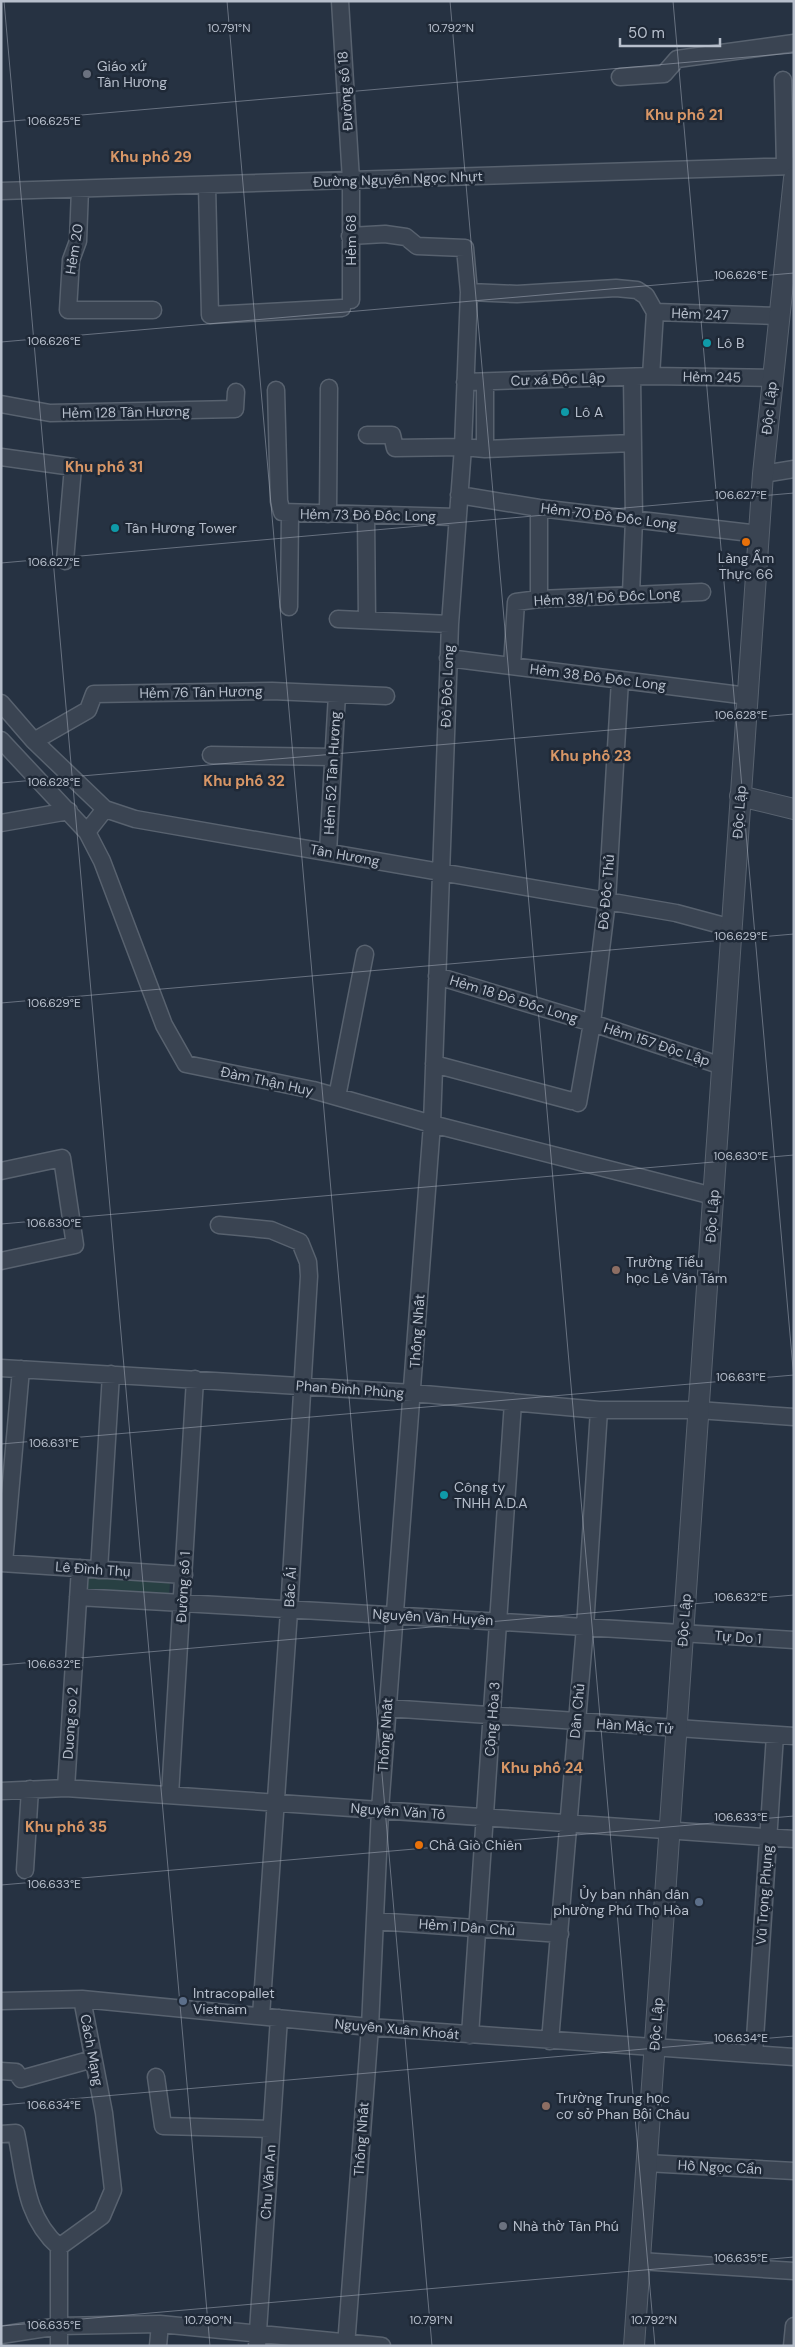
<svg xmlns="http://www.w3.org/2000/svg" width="795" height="2347" font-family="'DM Sans',sans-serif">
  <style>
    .green { fill: #284043 }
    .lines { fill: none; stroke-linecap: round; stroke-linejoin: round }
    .minor-casing { stroke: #58626f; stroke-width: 19 }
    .tertiary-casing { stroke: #58626f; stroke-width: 22 }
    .minor { stroke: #3a4452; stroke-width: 16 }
    .tertiary { stroke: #3a4452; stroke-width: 20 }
    .ticks { fill: none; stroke: #b7bfcc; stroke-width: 1; stroke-opacity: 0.45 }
    .worship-dot { fill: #6b7280; stroke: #1f2937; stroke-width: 2 }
    .culture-dot { fill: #0f9aa8; stroke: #1f2937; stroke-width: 2 }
    .food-dot { fill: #e8710a; stroke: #1f2937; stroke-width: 2 }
    .education-dot { fill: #8d6e63; stroke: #1f2937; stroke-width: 2 }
    .service-dot { fill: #5c6f8a; stroke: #1f2937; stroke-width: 2 }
    .labels { text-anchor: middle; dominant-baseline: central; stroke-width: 5; stroke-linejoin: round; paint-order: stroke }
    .poi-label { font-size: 14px; fill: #b7bfcc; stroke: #1f2937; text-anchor: start }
    .street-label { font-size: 14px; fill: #b7bfcc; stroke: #1f2937 }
    .neighbourhood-label { font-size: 15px; font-weight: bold; fill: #d79666; stroke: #1f2937 }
    .ticks-label { font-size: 12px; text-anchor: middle; fill: #b7bfcc; stroke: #1f2937; stroke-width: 5; stroke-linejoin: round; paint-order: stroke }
  </style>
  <rect width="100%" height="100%" fill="#263242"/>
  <!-- green -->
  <path class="green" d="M 88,1575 L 170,1581 L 169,1596 L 88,1591 Z"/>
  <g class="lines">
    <!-- minor casing -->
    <g class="minor-casing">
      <path id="minor" d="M 340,1 L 351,180 L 351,300
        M 620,77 L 664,74 L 677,59 L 794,43
        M 783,80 L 785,166
        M 207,185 L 210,315 L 342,308
        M 80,189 L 78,241 L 71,260 L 68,310 L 153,310
        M 1,191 L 794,166
        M 469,292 L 517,294 L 616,288 L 637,290 L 646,296 L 655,312
        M 651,376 L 655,312 L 779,316
        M 465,382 L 651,376 L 773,378
        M 276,390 L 279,501 L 282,512 L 457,517
        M 1,404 L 50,413 L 235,409 L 236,392
        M 367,435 L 392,435 L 395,448 L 463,447 L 485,449 L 485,382
        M 485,449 L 633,443
        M 1,457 L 73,467 L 65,561
        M 763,474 L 794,469
        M 459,495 L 539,508 L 759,534
        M 539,508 L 539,599
        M 328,514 L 329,388
        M 366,516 L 367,620
        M 631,594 L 634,519 L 632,377
        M 289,607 L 290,513
        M 338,619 L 450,624
        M 448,658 L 748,696
        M 512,666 L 516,602 L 539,599 L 702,592
        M 1,703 L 34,741 L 105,809 L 135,819 L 676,913 L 732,928
        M 1,740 L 87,832 L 102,861 L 164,1025 L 186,1064 L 313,1090 L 432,1124 L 713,1196
        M 34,741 L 88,710 L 94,694 L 272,691 L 386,696
        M 211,755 L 333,757
        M 1,823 L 69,811
        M 87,832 L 105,809
        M 328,852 L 337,694
        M 437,976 L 592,1023 L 722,1066
        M 434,1064 L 572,1101
        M 337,1097 L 365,954
        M 578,1103 L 592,1023 L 607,901 L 620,680
        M 1,1171 L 62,1158 L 75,1245 L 1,1261
        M 219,1225 L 271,1230 L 300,1242 L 308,1262 L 309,1276 L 289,1611 L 261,2016
        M 1,1368 L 413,1393 L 599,1410 L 698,1410 L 794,1417
        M 1,1563 L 184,1575
        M 4,1563 L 21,1369
        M 99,1570 L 111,1374
        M 78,1597 C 317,1611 555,1624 794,1640
        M 387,1708 L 794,1736
        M 66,1788 L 80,1568
        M 1,1791 L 66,1788 L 794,1839
        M 170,1795 L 195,1379
        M 25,1870 L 30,1789
        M 375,1921 L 560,1934
        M 1,2001 L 82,1999 L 370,2027 L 794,2057
        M 470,2035 L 513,1402
        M 550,2041 L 585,1627 L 599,1410
        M 754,2054 L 775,1735
        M 1,2071 L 16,2072 L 21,2079 L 93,2059
        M 156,2077 L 163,2126 L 271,2129
        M 1,2134 L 16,2133 C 25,2175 24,2216 59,2247
        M 646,2163 L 794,2171
        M 640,2261 L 794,2271
        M 1,2335 L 59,2326 L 160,2324 L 382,2346
        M 59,2346 L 59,2247 L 102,2216 L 113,2190 L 104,2113 L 82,1999
        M 158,2346 L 160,2324
        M 257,2346 L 279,2018
        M 346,2346 L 370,2027 L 380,1810 L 432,1124 L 450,624 L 463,447 L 469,292 L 465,248 L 417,246 L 406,237 L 385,234 L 350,236
        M 792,2346 L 794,2326"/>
    </g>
    <!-- tertiary casing -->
    <g class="tertiary-casing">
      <path id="tertiary" d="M 740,796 L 794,809
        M 634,2346 L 763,474 L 794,178"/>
    </g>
    <!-- minor -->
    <use href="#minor" class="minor"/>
    <!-- tertiary -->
    <use href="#tertiary" class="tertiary"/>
  </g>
  <!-- ticks -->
  <path class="ticks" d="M 4,1 L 210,2346M 227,1 L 432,2346M 450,1 L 655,2346M 673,1 L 794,1380M 1,122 L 794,53M 1,342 L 794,273M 1,563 L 794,493M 1,783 L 794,714M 1,1003 L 794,934M 1,1224 L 794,1155M 1,1444 L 794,1375M 1,1665 L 794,1595M 1,1885 L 794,1816M 1,2105 L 794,2036M 1,2326 L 794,2257"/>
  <!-- markers -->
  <g class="worship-dot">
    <circle cx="87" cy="74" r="5"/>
    <circle cx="503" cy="2226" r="5"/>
  </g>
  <g class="culture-dot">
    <circle cx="707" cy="343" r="5"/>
    <circle cx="565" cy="412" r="5"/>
    <circle cx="115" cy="528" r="5"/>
    <circle cx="444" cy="1495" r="5"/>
  </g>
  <g class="food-dot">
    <circle cx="746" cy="542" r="5"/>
    <circle cx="419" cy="1845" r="5"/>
  </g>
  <g class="education-dot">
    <circle cx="616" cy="1270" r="5"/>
    <circle cx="546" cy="2106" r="5"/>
  </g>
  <g class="service-dot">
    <circle cx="699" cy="1902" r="5"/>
    <circle cx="183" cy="2001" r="5"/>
  </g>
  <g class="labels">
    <!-- poi labels -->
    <g class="poi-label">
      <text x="97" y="66">Giáo xứ<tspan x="97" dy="16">Tân Hương</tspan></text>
      <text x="717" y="343">Lô B</text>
      <text x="575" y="412">Lô A</text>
      <text x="125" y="528">Tân Hương Tower</text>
      <text x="746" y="558" text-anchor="middle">Làng Ẩm<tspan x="746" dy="16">Thực 66</tspan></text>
      <text x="626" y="1262">Trường Tiểu<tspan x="626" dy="16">học Lê Văn Tám</tspan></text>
      <text x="454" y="1487">Công ty<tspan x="454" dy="16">TNHH A.D.A</tspan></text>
      <text x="429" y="1845">Chả Giò Chiên</text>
      <text x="689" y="1894" text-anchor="end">Ủy ban nhân dân<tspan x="689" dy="16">phường Phú Thọ Hòa</tspan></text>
      <text x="193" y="1993">Intracopallet<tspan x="193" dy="16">Vietnam</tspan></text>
      <text x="556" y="2098">Trường Trung học<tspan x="556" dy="16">cơ sở Phan Bội Châu</tspan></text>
      <text x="513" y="2226">Nhà thờ Tân Phú</text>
    </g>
    <!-- street labels -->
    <g class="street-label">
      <text transform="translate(345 91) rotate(-94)">Đường số 18</text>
      <text transform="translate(398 179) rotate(-2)">Đường Nguyễn Ngọc Nhựt</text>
      <text transform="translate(351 240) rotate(-90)">Hẻm 68</text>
      <text transform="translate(74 249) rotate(-81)">Hẻm 20</text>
      <text transform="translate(700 314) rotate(2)">Hẻm 247</text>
      <text transform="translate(712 377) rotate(1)">Hẻm 245</text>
      <text transform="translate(558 379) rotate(-2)">Cư xá Độc Lập</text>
      <text transform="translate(769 408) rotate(-84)">Độc Lập</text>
      <text transform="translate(126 412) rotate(-1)">Hẻm 128 Tân Hương</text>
      <text transform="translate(368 515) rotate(1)">Hẻm 73 Đô Đốc Long</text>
      <text transform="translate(609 516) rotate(7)">Hẻm 70 Đô Đốc Long</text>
      <text transform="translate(607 597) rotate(-3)">Hẻm 38/1 Đô Đốc Long</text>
      <text transform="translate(598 677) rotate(7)">Hẻm 38 Đô Đốc Long</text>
      <text transform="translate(447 686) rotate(-88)">Đô Đốc Long</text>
      <text transform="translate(201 692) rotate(-1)">Hẻm 76 Tân Hương</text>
      <text transform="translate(332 773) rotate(-87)">Hẻm 52 Tân Hương</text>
      <text transform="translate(739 812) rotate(-86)">Độc Lập</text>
      <text transform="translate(345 855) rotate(10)">Tân Hương</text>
      <text transform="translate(606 892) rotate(-85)">Đô Đốc Thủ</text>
      <text transform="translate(514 999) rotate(17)">Hẻm 18 Đô Đốc Long</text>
      <text transform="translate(657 1044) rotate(18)">Hẻm 157 Độc Lập</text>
      <text transform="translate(267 1081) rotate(12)">Đàm Thận Huy</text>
      <text transform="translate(712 1216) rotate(-86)">Độc Lập</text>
      <text transform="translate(417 1331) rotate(-86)">Thống Nhất</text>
      <text transform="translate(350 1389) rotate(4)">Phan Đình Phùng</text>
      <text transform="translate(93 1569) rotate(4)">Lê Đình Thụ</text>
      <text transform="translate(183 1587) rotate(-87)">Đường số 1</text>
      <text transform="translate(290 1587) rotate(-87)">Bác Ái</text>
      <text transform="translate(433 1617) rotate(3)">Nguyễn Văn Huyên</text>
      <text transform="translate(684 1620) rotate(-86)">Độc Lập</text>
      <text transform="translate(738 1637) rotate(4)">Tự Do 1</text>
      <text transform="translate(577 1711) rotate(-85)">Dân Chủ</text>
      <text transform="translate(492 1719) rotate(-86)">Cộng Hòa 3</text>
      <text transform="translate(70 1723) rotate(-86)">Duong so 2</text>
      <text transform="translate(635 1726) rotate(4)">Hàn Mặc Tử</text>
      <text transform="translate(385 1735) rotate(-86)">Thống Nhất</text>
      <text transform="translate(398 1811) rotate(4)">Nguyễn Văn Tố</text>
      <text transform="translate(764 1895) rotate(-86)">Vũ Trọng Phụng</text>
      <text transform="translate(467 1927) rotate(4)">Hẻm 1 Dân Chủ</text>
      <text transform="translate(656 2024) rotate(-86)">Độc Lập</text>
      <text transform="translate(397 2029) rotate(5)">Nguyễn Xuân Khoát</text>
      <text transform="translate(92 2050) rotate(79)">Cách Mạng</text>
      <text transform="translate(361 2139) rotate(-86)">Thống Nhất</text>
      <text transform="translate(720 2167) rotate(3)">Hồ Ngọc Cẩn</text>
      <text transform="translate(268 2182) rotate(-86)">Chu Văn An</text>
    </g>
    <!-- neighbourhood labels -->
    <g class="neighbourhood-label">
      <text x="684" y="115">Khu phố 21</text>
      <text x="151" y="157">Khu phố 29</text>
      <text x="104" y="467">Khu phố 31</text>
      <text x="591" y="756">Khu phố 23</text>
      <text x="244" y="781">Khu phố 32</text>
      <text x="542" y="1768">Khu phố 24</text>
      <text x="66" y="1827">Khu phố 35</text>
    </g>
  </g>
  <g class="ticks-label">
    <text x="229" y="32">10.791°N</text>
    <text x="451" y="32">10.792°N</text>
    <text x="54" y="125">106.625°E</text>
    <text x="741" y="279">106.626°E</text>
    <text x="54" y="345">106.626°E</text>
    <text x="741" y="499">106.627°E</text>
    <text x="54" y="566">106.627°E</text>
    <text x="741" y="719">106.628°E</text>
    <text x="54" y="786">106.628°E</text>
    <text x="741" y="940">106.629°E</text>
    <text x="54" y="1007">106.629°E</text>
    <text x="741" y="1160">106.630°E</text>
    <text x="54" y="1227">106.630°E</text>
    <text x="741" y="1381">106.631°E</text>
    <text x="54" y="1447">106.631°E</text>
    <text x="741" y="1601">106.632°E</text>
    <text x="54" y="1668">106.632°E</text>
    <text x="741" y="1821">106.633°E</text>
    <text x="54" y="1888">106.633°E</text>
    <text x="741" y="2042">106.634°E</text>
    <text x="54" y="2109">106.634°E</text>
    <text x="741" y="2262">106.635°E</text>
    <text x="208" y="2324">10.790°N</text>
    <text x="431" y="2324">10.791°N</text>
    <text x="654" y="2324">10.792°N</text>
    <text x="54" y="2329">106.635°E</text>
  </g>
  <!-- border -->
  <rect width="795" height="2347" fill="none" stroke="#b7bfcc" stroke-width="5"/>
  <!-- scale -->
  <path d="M620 38v8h100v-8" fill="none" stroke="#b7bfcc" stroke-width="2.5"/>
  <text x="628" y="38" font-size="15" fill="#b7bfcc" stroke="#1f2937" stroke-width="4" paint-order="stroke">50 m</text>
</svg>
